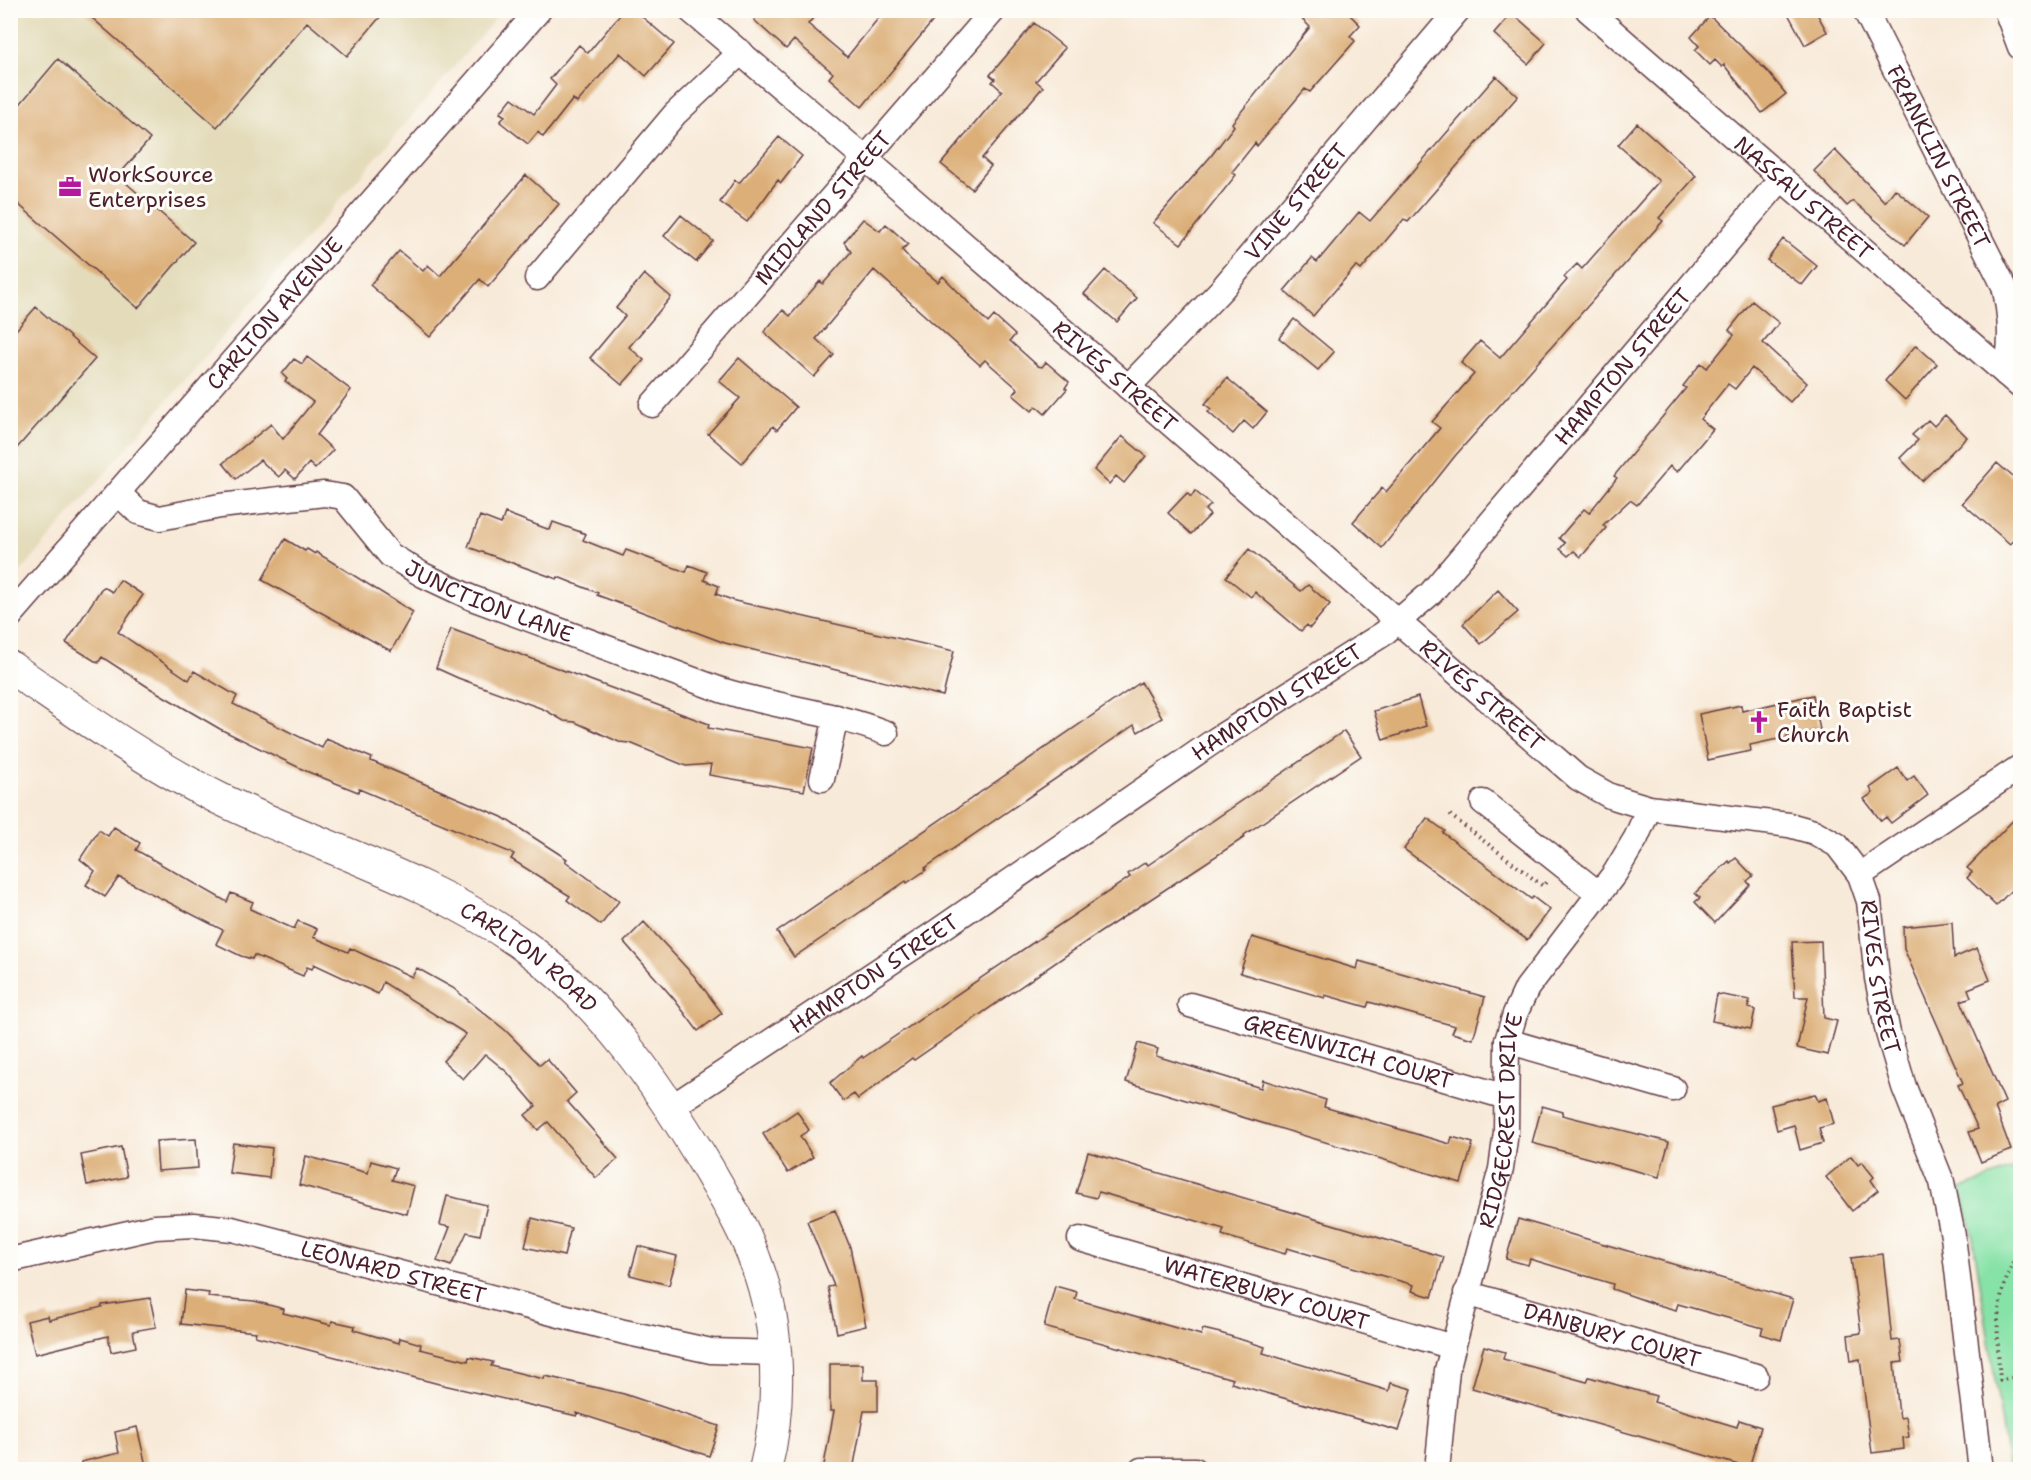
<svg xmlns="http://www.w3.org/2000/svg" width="2031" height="1480" font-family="'Shantell Sans',sans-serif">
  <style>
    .built { fill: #e3dbba }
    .green { fill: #87e2a7; stroke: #688069; stroke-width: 1.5 }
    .building { fill: #dcaf78 }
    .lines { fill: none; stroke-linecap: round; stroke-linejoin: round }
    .minor-casing { stroke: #643d45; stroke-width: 27 }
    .major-casing { stroke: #643d45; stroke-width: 34 }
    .path { stroke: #643d45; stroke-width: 4; stroke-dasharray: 1.5 4.5; stroke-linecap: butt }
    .minor { stroke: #fff; stroke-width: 24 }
    .major { stroke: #fff; stroke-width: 32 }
    .labels { text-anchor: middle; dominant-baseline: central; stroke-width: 6; stroke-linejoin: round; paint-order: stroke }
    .street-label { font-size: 22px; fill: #4a1f2b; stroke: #fdfcf7 }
    .poi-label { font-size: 22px; fill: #4a1f2b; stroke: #fdfcf7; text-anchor: start }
  </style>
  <rect width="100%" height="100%" fill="#fdfcf7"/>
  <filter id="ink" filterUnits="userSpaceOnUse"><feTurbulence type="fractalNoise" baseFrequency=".0167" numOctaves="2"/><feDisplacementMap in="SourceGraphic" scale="12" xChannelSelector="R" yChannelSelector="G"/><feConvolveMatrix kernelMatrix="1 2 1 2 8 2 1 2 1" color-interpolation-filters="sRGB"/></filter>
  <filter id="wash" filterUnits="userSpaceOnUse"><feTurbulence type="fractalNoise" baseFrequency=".008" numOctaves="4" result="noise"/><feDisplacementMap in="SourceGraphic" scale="24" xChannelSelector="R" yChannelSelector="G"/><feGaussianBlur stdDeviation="1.35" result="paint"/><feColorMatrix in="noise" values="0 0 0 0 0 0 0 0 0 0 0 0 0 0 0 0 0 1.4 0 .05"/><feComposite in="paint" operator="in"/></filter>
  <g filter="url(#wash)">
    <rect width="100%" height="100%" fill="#f8ead9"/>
    <!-- built -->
    <path class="built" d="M 11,11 L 502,11 L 11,583 Z"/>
    <!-- green -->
    <path class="green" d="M 2020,1166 L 2020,1469 L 2009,1470 L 1971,1226 L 1960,1189 Z"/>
    <g id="blocks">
      <!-- building -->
      <path class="building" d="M 83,10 L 386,10 L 347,56 L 307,22 L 217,127 Z
        M 624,10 L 634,10 L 674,44 L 646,76 L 620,53 L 577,103 L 573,99 L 543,137 L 538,132 L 528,144 L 500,122 L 505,116 L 500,113 L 512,98 L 534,114 L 556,85 L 550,79 L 579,45 L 588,53 Z
        M 762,10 L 820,10 L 808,24 L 847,57 L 885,10 L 942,10 L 862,107 L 829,78 L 833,73 L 794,40 L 786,49 L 754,20 Z
        M 1293,10 L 1345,10 L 1360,25 L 1350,36 L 1355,41 L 1310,92 L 1305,89 L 1257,146 L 1255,143 L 1232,172 L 1236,175 L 1181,244 L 1153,223 L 1211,156 L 1234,126 L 1232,123 L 1310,27 Z
        M 1786,10 L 1815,10 L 1827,32 L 1805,45 Z
        M 1512,13 L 1546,43 L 1528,64 L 1494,34 Z
        M 1710,16 L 1768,72 L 1786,94 L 1762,113 L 1724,65 L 1722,67 L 1715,60 L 1710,65 L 1695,50 L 1699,46 L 1691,37 Z
        M 1034,23 L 1065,48 L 1036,81 L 1043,87 L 982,158 L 991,166 L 972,189 L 941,164 L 1002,91 L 992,82 L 995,79 L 990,75 Z
        M 58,59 L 150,139 L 118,176 L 194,242 L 138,308 L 10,197 L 10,116 Z
        M 1496,76 L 1518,96 L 1408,222 L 1404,219 L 1361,270 L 1356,266 L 1313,316 L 1284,291 L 1312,258 L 1317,262 L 1359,212 L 1370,221 Z
        M 1637,123 L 1696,176 L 1659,218 L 1663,221 L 1455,456 L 1382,548 L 1353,522 L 1382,488 L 1386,492 L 1440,428 L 1432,422 L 1474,374 L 1461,363 L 1480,341 L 1500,358 L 1567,280 L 1564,277 L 1577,264 L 1582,269 L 1659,181 L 1618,145 Z
        M 779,137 L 802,156 L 781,183 L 778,180 L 747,222 L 720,202 L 735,180 L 739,183 Z
        M 1835,150 L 1885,202 L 1895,189 L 1928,217 L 1905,245 L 1853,201 L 1847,206 L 1814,171 Z
        M 526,175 L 559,204 L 488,287 L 480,279 L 430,337 L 370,285 L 399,251 L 423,271 L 428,265 L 440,276 Z
        M 681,215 L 713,241 L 696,262 L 664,236 Z
        M 863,219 L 880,231 L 886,224 L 908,244 L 902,250 L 911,260 L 938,282 L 943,276 L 988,323 L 994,316 L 1015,335 L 1010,341 L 1038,366 L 1042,367 L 1046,362 L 1069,382 L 1065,388 L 1067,389 L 1045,414 L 1036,406 L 1032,411 L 1013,395 L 1018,389 L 985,360 L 980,365 L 874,270 L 816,339 L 834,355 L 814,377 L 764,332 L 783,310 L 790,316 L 820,281 L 823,284 L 851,252 L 844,242 Z
        M 1783,239 L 1817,266 L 1802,285 L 1767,260 Z
        M 1105,270 L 1137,298 L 1117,322 L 1084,294 Z
        M 644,274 L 671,297 L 629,347 L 644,360 L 622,385 L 590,358 L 625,316 L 616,308 Z
        M 1752,301 L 1779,323 L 1763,343 L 1807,383 L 1790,402 L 1752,368 L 1735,389 L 1728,384 L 1700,419 L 1713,429 L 1677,472 L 1670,466 L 1637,505 L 1630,500 L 1603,525 L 1606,528 L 1581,557 L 1574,551 L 1568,556 L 1560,549 L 1565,543 L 1559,538 L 1584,509 L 1589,513 L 1617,478 L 1614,476 L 1686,388 L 1683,386 L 1701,363 L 1707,368 L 1734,335 L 1729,330 Z
        M 36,307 L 95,359 L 10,456 L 10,337 Z
        M 1294,319 L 1334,352 L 1318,370 L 1279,338 Z
        M 1916,345 L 1937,364 L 1905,400 L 1885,381 Z
        M 307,357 L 351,390 L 317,435 L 333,450 L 315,469 L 309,463 L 295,479 L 285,470 L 279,477 L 260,460 L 236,479 L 223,463 L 271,424 L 283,439 L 313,402 L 285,381 L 287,379 L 282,374 L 294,359 L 302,364 Z
        M 739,358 L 796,407 L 777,430 L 773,426 L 742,463 L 708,434 L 740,398 L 719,381 Z
        M 1227,378 L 1267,412 L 1253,429 L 1244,421 L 1233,434 L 1208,412 L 1211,409 L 1205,404 Z
        M 1945,415 L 1967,437 L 1922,481 L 1900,458 L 1918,440 L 1912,435 L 1928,420 L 1934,426 Z
        M 1122,436 L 1146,456 L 1124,483 L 1116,476 L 1109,484 L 1094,470 Z
        M 1997,463 L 2020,483 L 2020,532 L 2010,544 L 1962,503 Z
        M 1195,491 L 1211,505 L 1205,510 L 1210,515 L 1191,534 L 1168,513 L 1187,493 L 1191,497 Z
        M 505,513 L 550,530 L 553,522 L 586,534 L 583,540 L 623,556 L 626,550 L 686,572 L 689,565 L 707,572 L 704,580 L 719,586 L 716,594 L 735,601 L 954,651 L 943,696 L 725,643 L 597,595 L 598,593 L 558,577 L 557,579 L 468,547 L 480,516 L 501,524 Z
        M 285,539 L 305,551 L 307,549 L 315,554 L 316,552 L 413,612 L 391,651 L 262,580 Z
        M 1249,549 L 1301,591 L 1308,585 L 1330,604 L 1310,628 L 1307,625 L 1301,631 L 1255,592 L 1251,597 L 1226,577 Z
        M 120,580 L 143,595 L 118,632 L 189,680 L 194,671 L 237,696 L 233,704 L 322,748 L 326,739 L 372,758 L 371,761 L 502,817 L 567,859 L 565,861 L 619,901 L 601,925 L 567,900 L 570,896 L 511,859 L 514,854 L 359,789 L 358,792 L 306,771 L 220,729 L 148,687 L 102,657 L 98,663 L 66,643 L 101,589 L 104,587 L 112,592 Z
        M 1498,590 L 1518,612 L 1481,644 L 1463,624 Z
        M 451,629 L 709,724 L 708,728 L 813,748 L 804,791 L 709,775 L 711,764 L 686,766 L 630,743 L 619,742 L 575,722 L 564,721 L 543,709 L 458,678 L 436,668 Z
        M 1141,682 L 1162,718 L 1138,732 L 1134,725 L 925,868 L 926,870 L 907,883 L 906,881 L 794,957 L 777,932 Z
        M 1813,695 L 1820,730 L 1750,745 L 1751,751 L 1708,760 L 1699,714 L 1741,705 L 1742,711 Z
        M 1418,697 L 1426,726 L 1383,740 L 1374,711 Z
        M 1344,731 L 1361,756 L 1244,835 L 1245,837 L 1090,939 L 914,1060 L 912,1058 L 858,1099 L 854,1094 L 843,1101 L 830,1083 L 862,1056 L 863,1058 L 1130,877 L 1128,874 L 1146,862 L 1148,865 Z
        M 1898,768 L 1907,781 L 1914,776 L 1928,795 L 1891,823 L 1886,817 L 1881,821 L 1864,799 L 1873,793 L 1870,788 Z
        M 2020,813 L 2020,881 L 1996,906 L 1967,878 L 1972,872 L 1967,868 Z
        M 1427,818 L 1445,831 L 1443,833 L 1531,899 L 1533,897 L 1550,910 L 1527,940 L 1404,849 Z
        M 114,827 L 140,843 L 136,850 L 227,902 L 231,893 L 253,902 L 250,909 L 294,929 L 298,921 L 317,929 L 313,937 L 348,952 L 350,948 L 412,977 L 417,968 L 453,988 L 505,1030 L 540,1065 L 547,1059 L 576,1093 L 567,1101 L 618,1159 L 596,1178 L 548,1122 L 538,1130 L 525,1115 L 536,1106 L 507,1072 L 485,1054 L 463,1079 L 443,1061 L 466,1034 L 383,982 L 378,994 L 314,964 L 312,969 L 307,967 L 303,976 L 254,955 L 252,959 L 241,956 L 216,944 L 223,930 L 119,877 L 105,897 L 86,885 L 95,871 L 80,859 L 99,830 L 108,836 Z
        M 1736,858 L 1753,876 L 1747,881 L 1750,885 L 1715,923 L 1695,902 L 1700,898 L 1695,893 L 1729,861 L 1730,863 Z
        M 644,922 L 695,977 L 722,1013 L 698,1031 L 674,999 L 624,942 Z
        M 1952,922 L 1954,958 L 1977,948 L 1990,980 L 1968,989 L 1971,997 L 1961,1001 L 2005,1102 L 1995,1107 L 2011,1150 L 1981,1162 L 1969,1132 L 1978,1129 L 1958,1085 L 1963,1083 L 1904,949 L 1903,927 Z
        M 1252,937 L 1357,969 L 1359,961 L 1485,997 L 1473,1039 L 1452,1033 L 1455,1026 L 1369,1002 L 1367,1007 L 1325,995 L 1325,998 L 1240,973 Z
        M 1821,941 L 1824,1018 L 1837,1021 L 1828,1055 L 1797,1048 L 1808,997 L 1795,997 L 1792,942 Z
        M 1717,994 L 1750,1000 L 1748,1008 L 1755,1010 L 1751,1029 L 1712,1021 Z
        M 1138,1043 L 1158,1049 L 1156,1056 L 1261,1088 L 1263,1080 L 1326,1100 L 1324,1107 L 1450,1144 L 1452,1137 L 1473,1143 L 1461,1183 L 1126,1082 Z
        M 1815,1094 L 1818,1101 L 1827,1098 L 1834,1124 L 1819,1128 L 1823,1143 L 1800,1150 L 1794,1125 L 1777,1130 L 1771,1105 Z
        M 1542,1106 L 1563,1112 L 1562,1115 L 1669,1142 L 1659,1177 L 1532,1143 Z
        M 797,1111 L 809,1130 L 800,1136 L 813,1157 L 788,1173 L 763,1134 Z
        M 196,1139 L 198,1168 L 158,1171 L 156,1141 Z
        M 233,1143 L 272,1148 L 269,1178 L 229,1173 Z
        M 121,1147 L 127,1177 L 87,1185 L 81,1155 Z
        M 1088,1152 L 1444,1257 L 1432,1297 L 1412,1291 L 1414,1285 L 1287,1248 L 1285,1254 L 1265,1248 L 1222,1235 L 1224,1229 L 1099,1192 L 1096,1198 L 1076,1193 Z
        M 306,1156 L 368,1173 L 371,1161 L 396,1168 L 392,1180 L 414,1186 L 407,1214 L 299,1185 Z
        M 1851,1156 L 1858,1165 L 1862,1162 L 1874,1177 L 1871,1180 L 1878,1190 L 1852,1211 L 1826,1177 Z
        M 447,1196 L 487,1205 L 480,1235 L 467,1232 L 451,1266 L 437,1261 L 450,1227 L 440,1225 Z
        M 835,1210 L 850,1247 L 866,1326 L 837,1333 L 828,1287 L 834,1286 L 807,1221 Z
        M 532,1218 L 571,1228 L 564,1256 L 525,1247 Z
        M 1518,1219 L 1793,1299 L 1781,1340 L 1761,1334 L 1763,1328 L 1678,1304 L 1676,1310 L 1655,1304 L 1612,1289 L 1613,1284 L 1530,1259 L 1528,1265 L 1506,1259 Z
        M 638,1246 L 677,1256 L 669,1285 L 630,1275 Z
        M 1883,1254 L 1892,1341 L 1900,1340 L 1903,1362 L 1894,1363 L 1898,1406 L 1900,1418 L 1906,1417 L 1909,1437 L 1903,1438 L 1904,1449 L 1872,1453 L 1860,1359 L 1851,1361 L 1848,1335 L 1861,1333 L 1851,1258 Z
        M 1055,1286 L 1077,1292 L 1075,1299 L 1201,1335 L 1203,1329 L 1220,1333 L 1265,1347 L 1263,1353 L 1389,1391 L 1391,1383 L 1412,1389 L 1399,1431 L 1231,1383 L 1233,1379 L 1044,1327 Z
        M 185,1290 L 209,1293 L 208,1297 L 254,1301 L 284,1309 L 283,1313 L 331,1325 L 332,1321 L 355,1326 L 354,1330 L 399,1343 L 400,1338 L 421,1344 L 420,1349 L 468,1361 L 469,1357 L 493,1362 L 491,1366 L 544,1379 L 545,1376 L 624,1394 L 719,1426 L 709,1456 L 577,1413 L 577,1416 L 439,1384 L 255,1336 L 256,1332 L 181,1324 Z
        M 150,1298 L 156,1327 L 133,1331 L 136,1347 L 111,1352 L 108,1336 L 35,1354 L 27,1321 L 48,1316 L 49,1320 L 102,1307 L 102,1305 Z
        M 1484,1346 L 1505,1352 L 1503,1359 L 1587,1382 L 1589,1377 L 1656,1396 L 1654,1402 L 1737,1427 L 1739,1420 L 1761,1427 L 1749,1468 L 1472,1388 Z
        M 830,1364 L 863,1364 L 863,1380 L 878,1380 L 878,1411 L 864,1411 L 853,1470 L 823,1470 L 834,1411 L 830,1411 Z
        M 137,1427 L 147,1470 L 82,1470 L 81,1462 L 119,1453 L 115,1432 Z"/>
    </g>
  </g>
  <g filter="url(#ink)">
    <use href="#blocks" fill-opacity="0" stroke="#643d45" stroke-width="1.5"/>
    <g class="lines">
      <!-- minor casing -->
      <g class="minor-casing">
        <g id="minor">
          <path id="s1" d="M 690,10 L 867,160 L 1578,778 L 1610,796 L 1649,808 L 1789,825 L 1814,832 L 1837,845 L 1860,875 L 1869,901 L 1877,978 L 1888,1033 L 1904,1087 L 1942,1182 L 1953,1236 L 1981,1470"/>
          <path id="s2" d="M 1588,10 L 2020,386"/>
          <path id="s3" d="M 1865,10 L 2004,286 C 2011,317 2012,343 2006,374"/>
          <path d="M 2006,10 L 2020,47"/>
          <path d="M 537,278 L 675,114 L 741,52"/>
          <path id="s4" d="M 1128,387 L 1221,290 L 1458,10"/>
          <path id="s5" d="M 652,405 L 994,10"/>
          <path id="s6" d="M 118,493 L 138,512 L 160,518 L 220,506 L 324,494 L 343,497 L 390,555 L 423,575 L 472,598 L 721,690 C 775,707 833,712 886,733"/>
          <path id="s7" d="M 10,616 L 539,10"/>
          <path d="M 822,779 L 836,717"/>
          <path d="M 1483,802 L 1599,894"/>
          <path d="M 1860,875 L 2020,767"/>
          <path id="s8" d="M 1190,1005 L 1506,1097"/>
          <path d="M 1507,1041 L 1673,1089"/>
          <path id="s9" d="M 670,1108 L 932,935 L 1214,741 L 1383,634 L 1431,593 L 1781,179"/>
          <path id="s10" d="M 1080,1239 L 1453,1347"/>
          <path id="s11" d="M 10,1260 L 155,1227 L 194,1225 L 232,1229 L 624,1332 L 711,1351 L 775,1353"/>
          <path id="s12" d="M 1466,1293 L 1756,1376"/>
          <path d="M 1141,1470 L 1195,1470"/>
          <path id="s13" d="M 1437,1470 L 1447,1370 L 1501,1169 L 1506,1132 L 1507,1041 L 1515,1014 L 1527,988 L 1615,873 L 1636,838 L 1649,808"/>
        </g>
      </g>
      <!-- major casing -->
      <g class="major-casing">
        <g id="major">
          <path id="s14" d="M 10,667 C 78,713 145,762 218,798 C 319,847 428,878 520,943 C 600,1000 658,1084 707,1167 C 725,1198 744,1228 756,1263 C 780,1327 782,1404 765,1470"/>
        </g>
      </g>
      <!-- path -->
      <path class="path" d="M 1450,815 L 1543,886 L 1546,882
        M 1999,1381 L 2020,1376
        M 2000,1381 C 1996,1322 1994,1301 2020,1247"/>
      <!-- minor -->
      <use href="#minor" class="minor"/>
      <!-- major -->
      <use href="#major" class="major"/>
    </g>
  </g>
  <!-- icons -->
  <defs>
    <g id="office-bare" transform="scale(1.8)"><path d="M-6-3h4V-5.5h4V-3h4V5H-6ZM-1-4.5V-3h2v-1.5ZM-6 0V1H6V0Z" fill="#b5179e" stroke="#fdfcf7" stroke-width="2.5" paint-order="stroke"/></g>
    <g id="church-bare" transform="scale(1.8)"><path d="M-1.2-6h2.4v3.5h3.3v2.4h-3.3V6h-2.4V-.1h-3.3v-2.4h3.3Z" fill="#b5179e" stroke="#fdfcf7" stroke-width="2.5" paint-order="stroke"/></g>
  </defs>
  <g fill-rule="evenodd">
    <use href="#office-bare" x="70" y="187"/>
    <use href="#church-bare" x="1759" y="722"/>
  </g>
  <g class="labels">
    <!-- street labels -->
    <g class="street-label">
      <text stroke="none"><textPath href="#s3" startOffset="164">FRANKLIN STREET</textPath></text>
      <text stroke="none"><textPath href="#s2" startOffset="286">NASSAU STREET</textPath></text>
      <text stroke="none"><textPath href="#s4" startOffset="250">VINE STREET</textPath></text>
      <text stroke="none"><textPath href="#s5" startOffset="261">MIDLAND STREET</textPath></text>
      <text stroke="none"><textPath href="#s7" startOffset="402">CARLTON AVENUE</textPath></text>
      <text stroke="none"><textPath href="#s9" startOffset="1216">HAMPTON STREET</textPath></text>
      <text stroke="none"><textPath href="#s1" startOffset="561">RIVES STREET</textPath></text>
      <text stroke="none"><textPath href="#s6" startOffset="420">JUNCTION LANE</textPath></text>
      <text stroke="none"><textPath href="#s1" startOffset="1047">RIVES STREET</textPath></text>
      <text stroke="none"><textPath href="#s9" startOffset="730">HAMPTON STREET</textPath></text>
      <text stroke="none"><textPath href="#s14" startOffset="597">CARLTON ROAD</textPath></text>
      <text stroke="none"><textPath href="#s9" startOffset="244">HAMPTON STREET</textPath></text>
      <text stroke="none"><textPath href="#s1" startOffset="1587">RIVES STREET</textPath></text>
      <text stroke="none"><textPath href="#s8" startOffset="165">GREENWICH COURT</textPath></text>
      <text stroke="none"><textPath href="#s13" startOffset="357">RIDGECREST DRIVE</textPath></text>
      <text stroke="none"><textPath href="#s11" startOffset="393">LEONARD STREET</textPath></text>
      <text stroke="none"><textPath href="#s10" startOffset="194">WATERBURY COURT</textPath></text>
      <text stroke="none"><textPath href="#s12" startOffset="152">DANBURY COURT</textPath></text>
    </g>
    <!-- poi labels -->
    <g class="poi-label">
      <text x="88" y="174">WorkSource<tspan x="88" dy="25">Enterprises</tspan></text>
      <text x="1777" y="709">Faith Baptist<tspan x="1777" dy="25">Church</tspan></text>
    </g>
  </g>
  <!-- margin -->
  <rect width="2031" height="1480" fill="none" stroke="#fdfcf7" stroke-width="36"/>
</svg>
